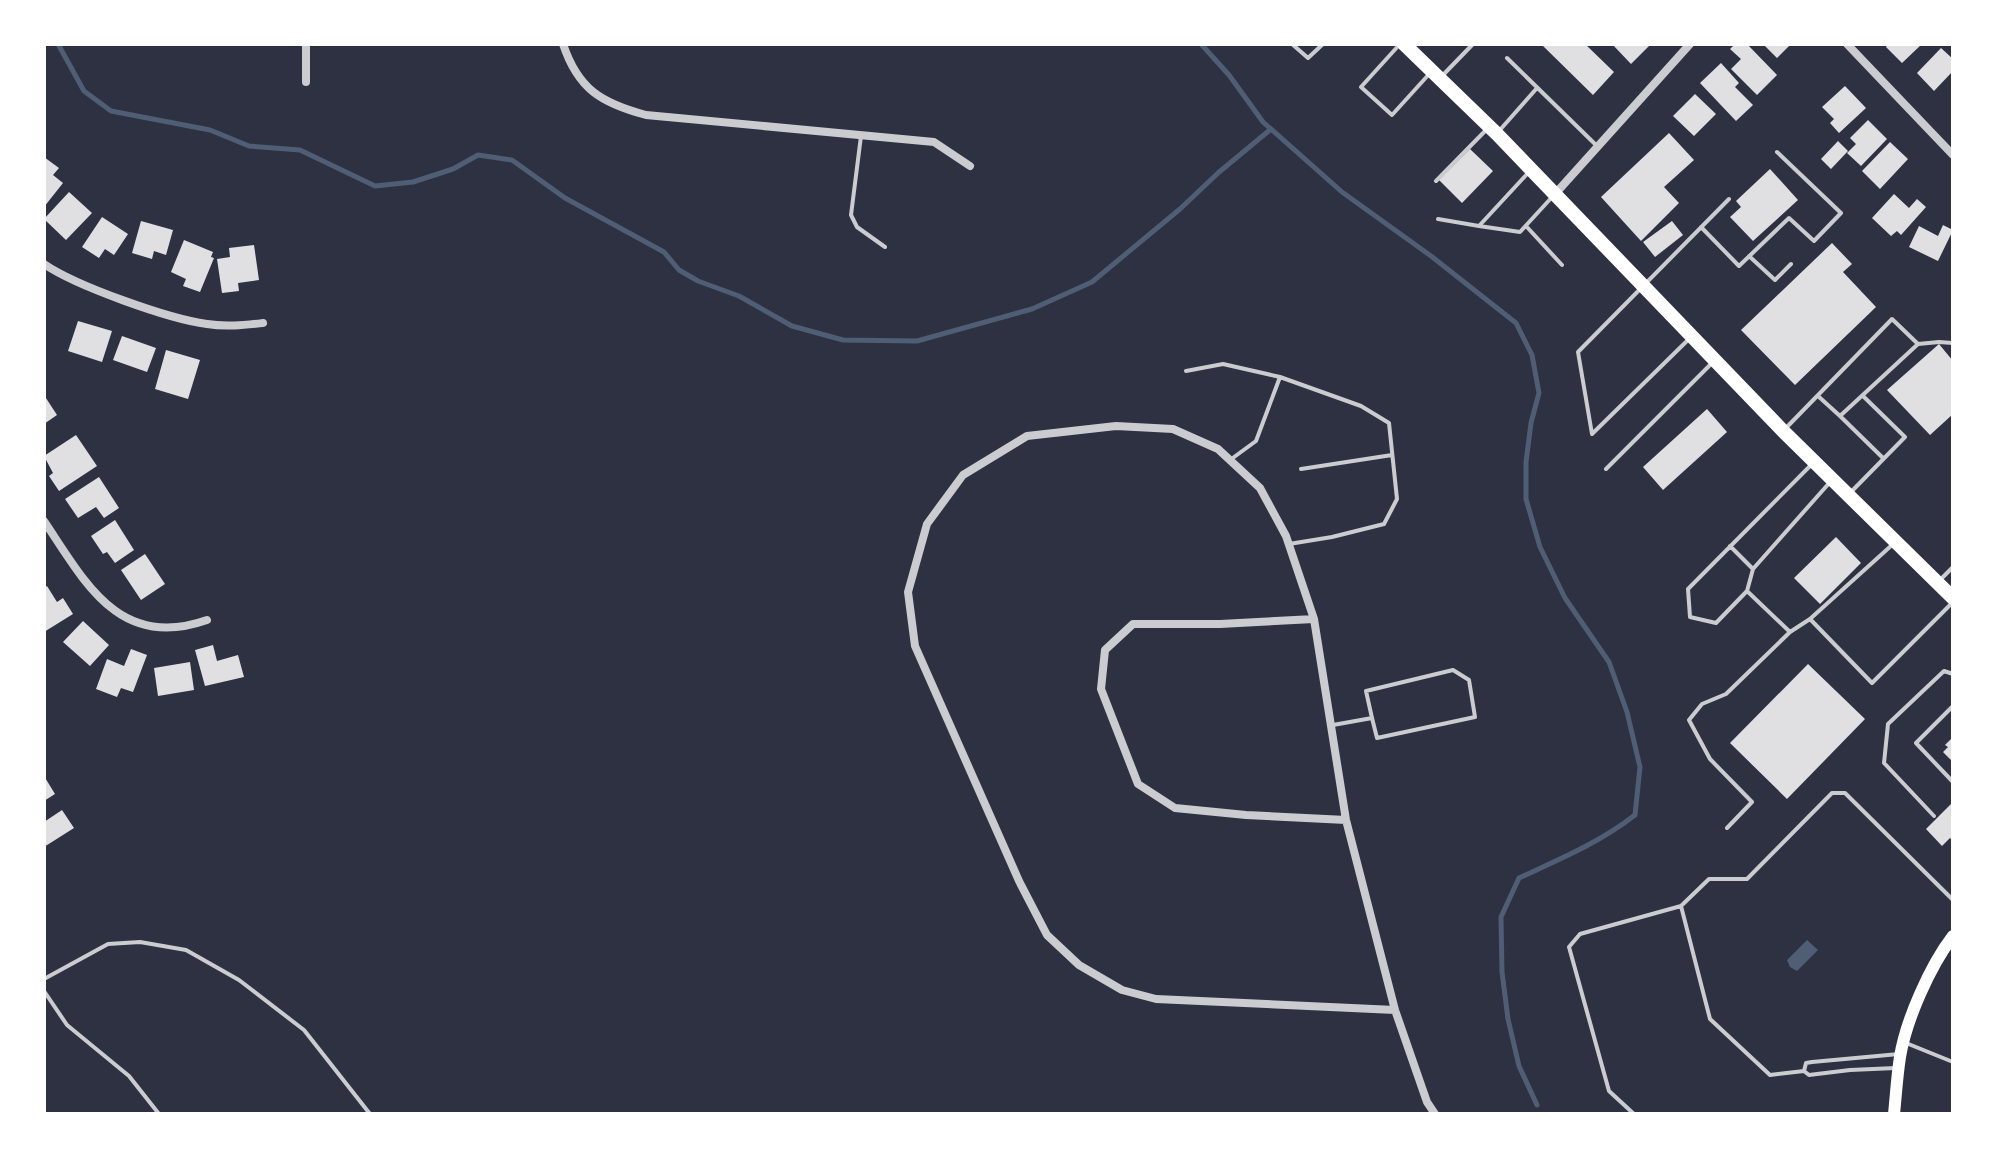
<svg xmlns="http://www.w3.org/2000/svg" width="1997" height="1158" font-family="'Roboto Condensed',sans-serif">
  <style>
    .water { fill: #4f5d75 }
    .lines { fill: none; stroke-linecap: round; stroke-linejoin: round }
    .stream { stroke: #4f5d75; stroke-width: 5 }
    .building { fill: #e0e0e3 }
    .service { stroke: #caccd0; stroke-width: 4 }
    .minor { stroke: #caccd0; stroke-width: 8 }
    .secondary { stroke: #fff; stroke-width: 12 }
    .primary { stroke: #fff; stroke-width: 14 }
  </style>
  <rect width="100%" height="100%" fill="#2d3142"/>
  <!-- water -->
  <path class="water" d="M 1807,940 L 1818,950 L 1797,971 L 1790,967 L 1787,960 Z"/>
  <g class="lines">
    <!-- stream -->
    <path class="stream" d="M 58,44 L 84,91 L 111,111 L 210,130 L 249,146 L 300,150 L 375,186 L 413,182 L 453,169 L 478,155 L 512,160 L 565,198 L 664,252 L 679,270 L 698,281 L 739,296 L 792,326 L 843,340 L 917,341 L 1032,309 L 1092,282 L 1180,209 L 1218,173 L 1271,129
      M 1201,44 L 1229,75 L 1263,122 L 1342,192 L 1431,256 L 1516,323 L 1532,355 L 1539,393 L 1531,423 L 1526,462 L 1526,499 L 1540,547 L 1565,598 L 1609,662 L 1627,712 L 1640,767 L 1635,815 C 1599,843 1560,859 1519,878 L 1501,917 L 1502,972 L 1508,1019 L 1519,1066 L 1537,1105"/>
  </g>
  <!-- building -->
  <path class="building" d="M 1541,44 L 1585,44 L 1614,72 L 1593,95 Z
    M 1612,44 L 1647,44 L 1649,46 L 1631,64 Z
    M 1735,44 L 1747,44 L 1777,75 L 1757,95 L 1731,69 L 1741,59 L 1730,49 Z
    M 1763,44 L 1791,44 L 1777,58 Z
    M 1888,44 L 1922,44 L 1902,63 L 1886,47 Z
    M 1941,48 L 1953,59 L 1953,71 L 1934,91 L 1917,73 Z
    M 1721,63 L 1739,83 L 1735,87 L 1753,105 L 1736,121 L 1700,83 Z
    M 1845,86 L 1866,108 L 1839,133 L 1830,123 L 1834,119 L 1822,107 Z
    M 1695,94 L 1716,114 L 1694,136 L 1673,116 Z
    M 1868,120 L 1887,139 L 1861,166 L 1847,153 L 1856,144 L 1850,138 Z
    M 1669,133 L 1694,160 L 1664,187 L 1679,203 L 1641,241 L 1601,197 Z
    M 1838,141 L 1848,151 L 1831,169 L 1821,159 Z
    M 1890,142 L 1908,159 L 1880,189 L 1862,171 Z
    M 1470,149 L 1493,171 L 1462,203 L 1439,180 Z
    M 44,157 L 59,168 L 53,175 L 63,183 L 44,207 Z
    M 1770,169 L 1798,200 L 1753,241 L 1730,217 L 1741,207 L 1736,201 Z
    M 69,192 L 92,213 L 66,240 L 44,219 Z
    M 1894,194 L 1909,208 L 1917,199 L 1926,207 L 1901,235 L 1897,231 L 1891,236 L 1872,218 Z
    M 102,217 L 128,234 L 114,255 L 105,249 L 99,258 L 82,247 Z
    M 141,221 L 173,230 L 166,255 L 154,251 L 152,259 L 132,253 Z
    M 1672,221 L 1683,235 L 1655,257 L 1643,242 Z
    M 1943,225 L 1953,230 L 1938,261 L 1909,247 L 1919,226 L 1938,236 Z
    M 184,240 L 213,252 L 211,257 L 214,258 L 200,292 L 183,286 L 186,279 L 171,272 Z
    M 1832,243 L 1852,264 L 1843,272 L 1876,307 L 1795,385 L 1741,330 Z
    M 254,245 L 259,280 L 238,283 L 239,291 L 222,293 L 217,259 L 230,257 L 229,248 Z
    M 78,321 L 112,331 L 102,362 L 68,351 Z
    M 122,336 L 156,348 L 147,372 L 113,360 Z
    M 1939,344 L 1953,361 L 1953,414 L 1930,435 L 1887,390 Z
    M 166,350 L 200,360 L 188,399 L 155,389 Z
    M 44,395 L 57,415 L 44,424 Z
    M 1707,409 L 1727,432 L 1663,490 L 1643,467 Z
    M 76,435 L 97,466 L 59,491 L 49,476 L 53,473 L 44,456 Z
    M 99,477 L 119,508 L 104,518 L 96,507 L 78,518 L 65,499 Z
    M 115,520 L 134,550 L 115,563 L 107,552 L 103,554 L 91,536 Z
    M 1836,537 L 1861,563 L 1820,604 L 1794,578 Z
    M 145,554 L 165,584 L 141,600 L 121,570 Z
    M 47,586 L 57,602 L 63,598 L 73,614 L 44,632 L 44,588 Z
    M 83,621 L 109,645 L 90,666 L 63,642 Z
    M 213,645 L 217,661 L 238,655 L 244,677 L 205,686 L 195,650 Z
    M 131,649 L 147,655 L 133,692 L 121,688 L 117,697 L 96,689 L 107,659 L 124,666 Z
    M 190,662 L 194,690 L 158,696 L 154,668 Z
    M 1808,664 L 1865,719 L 1787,799 L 1730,743 Z
    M 1953,737 L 1953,762 L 1943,752 L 1948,747 L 1945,745 Z
    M 44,776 L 55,794 L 44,801 Z
    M 1953,802 L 1953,841 L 1950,838 L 1942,846 L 1926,829 Z
    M 62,810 L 74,828 L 44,847 L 44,822 Z"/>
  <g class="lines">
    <!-- service -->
    <path class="service" d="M 1292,44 L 1308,58 L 1323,44
      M 1400,44 L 1361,87 L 1392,115 L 1431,72
      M 1507,58 L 1596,145
      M 1442,76 L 1473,44
      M 1499,131 L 1537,88
      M 861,136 L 851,215 L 857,227 L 885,247
      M 1528,173 L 1479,226 L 1520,232 L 1553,196
      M 1436,181 L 1488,128
      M 1438,219 L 1479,226
      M 1526,226 L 1562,265
      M 1701,227 L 1739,266 L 1789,218 L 1814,241 L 1841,213 L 1777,152
      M 1749,256 L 1775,280 L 1791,264
      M 1690,338 L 1592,434 L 1578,352 L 1729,199
      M 1918,344 L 1939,342 L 1953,343
      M 1186,371 L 1223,364 L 1280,377 L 1256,441 L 1230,460
      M 1280,377 L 1361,406 L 1389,423 L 1397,499 L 1384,524 L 1332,537 L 1289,544
      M 1840,416 L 1883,458
      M 1785,429 L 1892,319 L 1918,344 L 1840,416 L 1818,396
      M 1811,465 L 1688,589 L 1690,617 L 1716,623 L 1747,591 L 1753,569 L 1831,481
      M 1301,469 L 1392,455
      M 1606,469 L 1713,362
      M 1850,493 L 1905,437 L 1864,397
      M 1892,545 L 1810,619 L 1872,683 L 1953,602
      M 1730,546 L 1753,569
      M 1939,581 L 1953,567
      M 1747,591 L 1790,632
      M 1953,706 L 1916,743 L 1953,782
      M 1333,725 L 1372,718 L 1377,738 L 1475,717 L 1469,680 L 1453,670 L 1366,691 L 1372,718
      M 1934,816 L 1884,763 L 1888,724 L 1944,671 L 1953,674
      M 1727,828 L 1752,802 L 1710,759 L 1689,720 L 1702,704 L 1726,694 L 1790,632 L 1810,619
      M 44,979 L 108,944 L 140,942 L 186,950 L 239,980 L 304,1030 L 370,1114
      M 44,991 L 67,1025 L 129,1076 L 159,1114
      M 1906,1043 L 1953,1062
      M 1896,1068 L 1850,1070 L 1809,1075 L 1804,1071 L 1770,1075 L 1710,1019 L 1681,906 L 1709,879 L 1747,879 L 1832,793 L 1845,793 L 1953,900
      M 1804,1071 L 1806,1063 L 1812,1062 L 1899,1054
      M 1634,1114 L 1609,1091 L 1569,947 L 1580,934 L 1681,906"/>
    <!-- minor -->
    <path class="minor" d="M 563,44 C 578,89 601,103 646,115 L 934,142 L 970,166
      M 1847,44 L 1953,155
      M 306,82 L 306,44
      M 1555,194 L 1690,44
      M 44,264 C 76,286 169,319 207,324 C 226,327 244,325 263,323
      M 44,521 C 85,582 119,651 207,620
      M 1314,619 L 1220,624 L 1133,624 L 1105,650 L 1101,689 L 1138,784 L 1175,808 L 1246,815 L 1346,820
      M 1395,1010 L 1156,999 L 1122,990 L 1079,965 L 1047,935 L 1019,881 L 915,646 L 908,592 L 927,524 L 963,475 L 1027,436 L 1116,426 L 1173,429 L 1218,449 L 1260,488 L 1286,536 L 1314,619 L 1346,820 L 1395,1010 L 1427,1102 L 1435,1114"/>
    <!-- secondary -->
    <path class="secondary" d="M 1894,1114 C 1896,1095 1897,1076 1900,1057 C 1906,1020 1930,966 1953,936"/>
    <!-- primary -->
    <path class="primary" d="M 1404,44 L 1497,134 L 1783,431 L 1953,598"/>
  </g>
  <!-- border -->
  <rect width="1997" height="1158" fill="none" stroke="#ffffff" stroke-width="92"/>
</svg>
